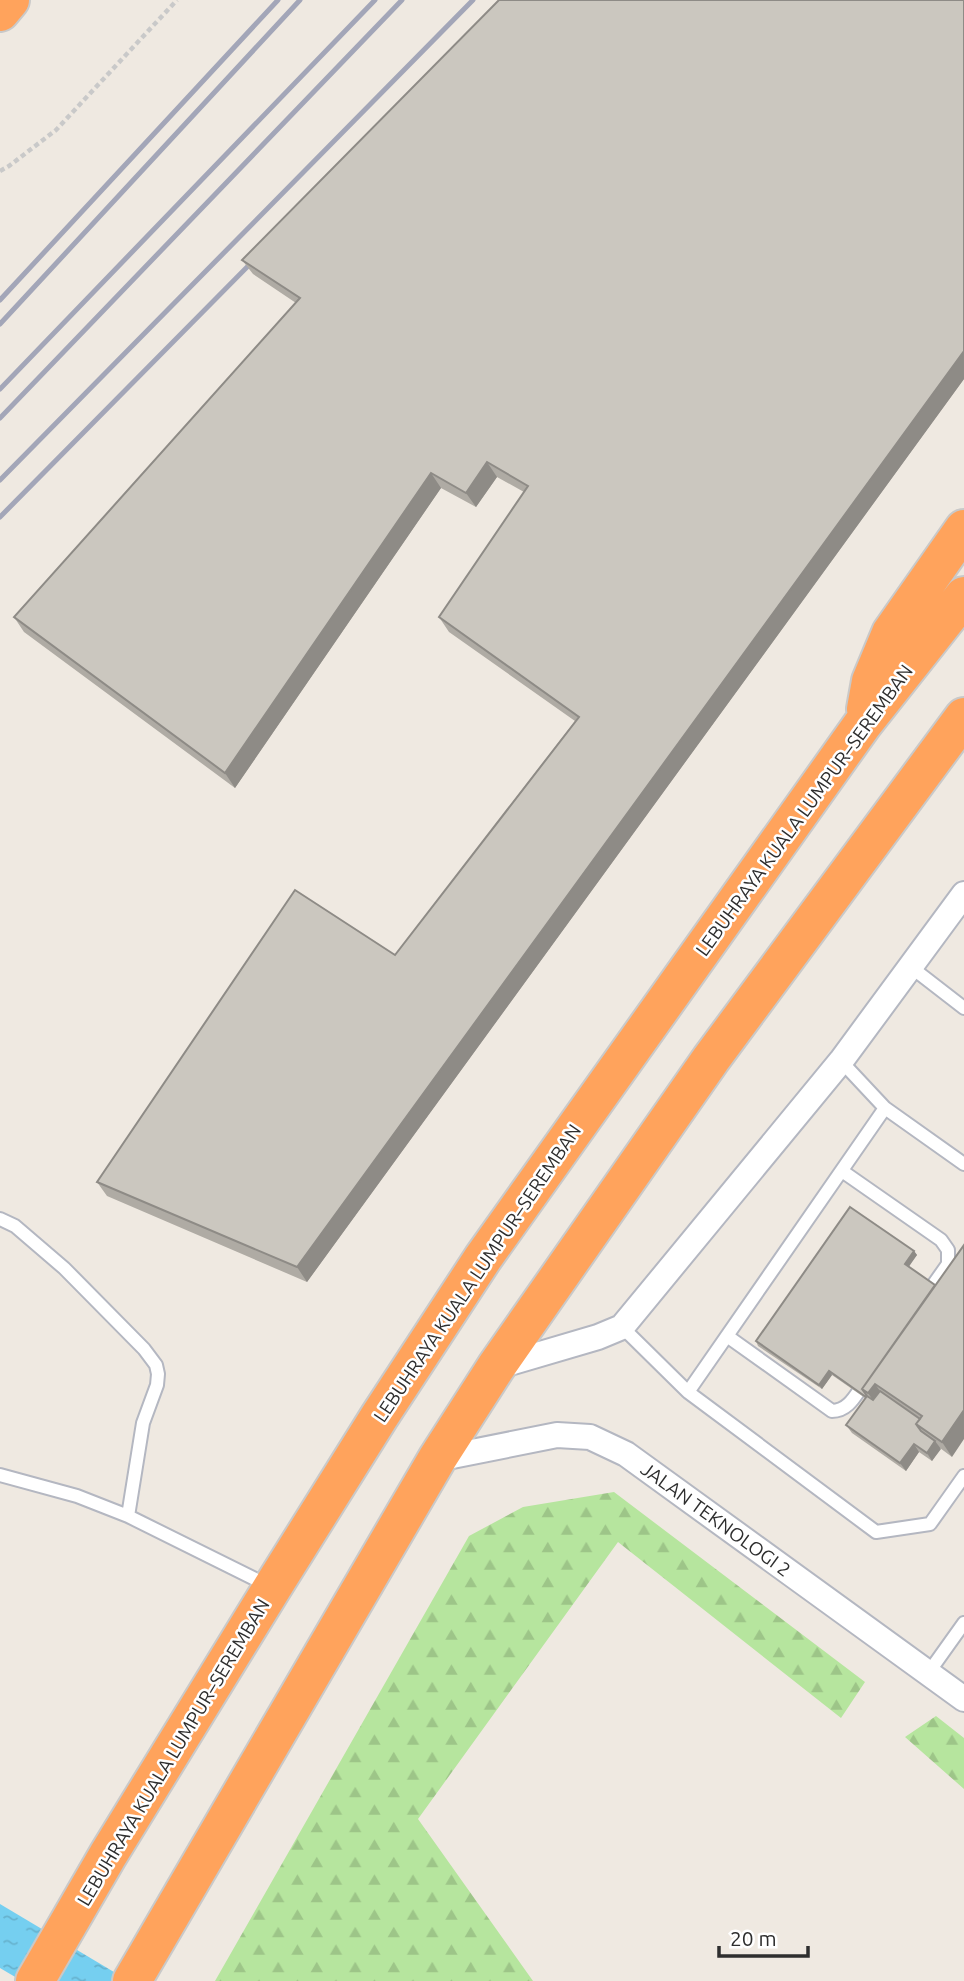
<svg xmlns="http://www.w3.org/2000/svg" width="964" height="1981" font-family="Ubuntu,sans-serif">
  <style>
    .forest { fill: url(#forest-firs) }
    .water { fill: url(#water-ripples) }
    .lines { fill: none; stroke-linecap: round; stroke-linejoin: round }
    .service-casing { stroke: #b4b7c1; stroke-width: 16 }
    .minor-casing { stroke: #b4b7c1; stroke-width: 28 }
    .motorway-casing { stroke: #c9c9c9; stroke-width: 42 }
    .path { stroke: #c9c9c9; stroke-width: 4.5; stroke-dasharray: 5 3.5; stroke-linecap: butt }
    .service { stroke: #fff; stroke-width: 12 }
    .minor { stroke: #fff; stroke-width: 24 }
    .motorway { stroke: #ffa35c; stroke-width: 38 }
    .rail { stroke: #a3a6b8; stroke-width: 5 }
    .wall { fill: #afaba4 }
    .shaded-wall { fill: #8e8b86 }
    .building { fill: #cbc7bf; stroke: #8e8b86; stroke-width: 2 }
    .labels { text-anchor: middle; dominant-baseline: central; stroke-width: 5; stroke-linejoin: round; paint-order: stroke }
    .street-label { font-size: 19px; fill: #2e2e2e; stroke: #fff }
  </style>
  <defs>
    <pattern id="forest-firs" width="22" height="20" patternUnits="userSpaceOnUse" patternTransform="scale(1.75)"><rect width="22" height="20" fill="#b6e59e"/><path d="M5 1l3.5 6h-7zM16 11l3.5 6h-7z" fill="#9dc588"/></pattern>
    <pattern id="water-ripples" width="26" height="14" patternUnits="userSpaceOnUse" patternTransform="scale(1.75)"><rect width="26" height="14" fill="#75cff0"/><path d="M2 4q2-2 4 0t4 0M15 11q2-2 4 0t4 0" fill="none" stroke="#66b2ce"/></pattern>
  </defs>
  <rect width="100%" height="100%" fill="#efe9e1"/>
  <!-- forest -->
  <path class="forest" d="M 614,1492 L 865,1682 L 841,1718 L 618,1542 L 418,1819 L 533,1981 L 215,1981 L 469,1536 L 523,1507 Z
    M 936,1716 L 964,1738 L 964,1789 L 905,1737 Z"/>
  <!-- water -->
  <path class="water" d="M 0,1904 L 129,1981 L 22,1981 L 0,1968 Z"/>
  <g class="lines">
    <!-- service casing -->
    <g class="service-casing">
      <path id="service" d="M 911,967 L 964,1008
        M 841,1061 L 885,1108
        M 842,1171 L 941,1240 L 948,1250 L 948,1264 L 924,1298
        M 0,1219 L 15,1226 L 64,1268 L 144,1349 L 156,1365 L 158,1374 L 157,1385 L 143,1423 L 128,1516
        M 622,1327 L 688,1392 L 876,1532 L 930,1524 L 964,1476
        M 727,1336 L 832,1411 C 849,1411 856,1394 865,1382
        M 688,1392 L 885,1108 L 964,1164
        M 0,1475 L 77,1496 L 128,1516 L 269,1586
        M 929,1672 L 964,1623"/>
    </g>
    <!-- minor casing -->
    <g class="minor-casing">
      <path id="minor" d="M 496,1367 L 598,1337 L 622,1327 L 841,1061 L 964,894
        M 437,1459 L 557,1435 L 590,1437 L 626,1454 L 964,1699"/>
    </g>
    <!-- motorway casing -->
    <g class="motorway-casing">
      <path id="motorway" d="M 0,12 L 10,0
        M 866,709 L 871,681 L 891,633 L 964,529
        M 35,1981 L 108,1855 L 272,1588 L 379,1417 L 483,1258 L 862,725 L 964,596
        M 132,1981 L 437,1459 L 496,1367 L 711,1059 L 964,717"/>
    </g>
    <!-- path -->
    <path class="path" d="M 0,171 L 9,166 L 56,130 L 177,0"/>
    <!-- service -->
    <use href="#service" class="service"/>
    <!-- minor -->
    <use href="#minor" class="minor"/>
    <!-- motorway -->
    <use href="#motorway" class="motorway"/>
    <!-- rail -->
    <path class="rail" d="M 0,300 L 278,0
      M 0,324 L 300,0
      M 0,389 L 375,0
      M 0,418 L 402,0
      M 0,480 L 473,0
      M 0,517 L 261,253"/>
  </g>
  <!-- wall -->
  <path class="wall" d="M 964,0 L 964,379 L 307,1282 L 107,1196 L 97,1182 L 395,955 L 575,721 L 449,632 L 439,617 L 524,492 L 497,477 L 476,507 L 441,488 L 235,788 L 24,632 L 14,617 L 296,303 L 253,274 L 242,260 Z
    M 914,1251 L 917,1255 L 908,1266 L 952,1457 L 940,1448 L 932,1461 L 919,1452 L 906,1471 L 852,1433 L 846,1425 L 865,1398 L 832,1375 L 822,1389 L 758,1346 L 756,1341 Z"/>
  <!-- shaded-wall -->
  <path class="shaded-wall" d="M 964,351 L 964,379 L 307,1282 L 297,1267 Z
    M 487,462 L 497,477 L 476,507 L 466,493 Z
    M 431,473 L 441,488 L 235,788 L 225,773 Z
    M 914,1251 L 917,1255 L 908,1268 L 905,1264 Z
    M 829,1371 L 832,1375 L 822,1389 L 819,1385 Z
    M 875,1384 L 885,1398 L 878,1408 L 868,1393 Z
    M 964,1410 L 964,1439 L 952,1457 L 942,1442 Z
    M 935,1441 L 941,1449 L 932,1461 L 927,1453 Z
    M 914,1444 L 919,1452 L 906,1471 L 900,1463 Z"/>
  <!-- building -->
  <path class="building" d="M 499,0 L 964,0 L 964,351 L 297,1267 L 97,1182 L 295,890 L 395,955 L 579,717 L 439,617 L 528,486 L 487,462 L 466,493 L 431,473 L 225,773 L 14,617 L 300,298 L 242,260 Z
    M 850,1207 L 914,1251 L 905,1264 L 935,1285 L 862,1389 L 867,1396 L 866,1397 L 829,1371 L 819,1385 L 756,1341 Z
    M 964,1245 L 964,1410 L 942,1442 L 916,1424 L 922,1416 L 875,1384 L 868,1393 L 862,1389 Z
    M 880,1391 L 920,1419 L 916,1424 L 921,1431 L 935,1441 L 927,1453 L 914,1444 L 900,1463 L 846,1425 L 867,1396 L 873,1400 Z"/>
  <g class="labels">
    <!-- street labels -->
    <g class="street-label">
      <text transform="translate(804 810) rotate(-54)">LEBUHRAYA KUALA LUMPUR–SEREMBAN</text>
      <text transform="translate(477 1273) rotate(-56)">LEBUHRAYA KUALA LUMPUR–SEREMBAN</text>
      <text transform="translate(716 1519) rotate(36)">JALAN TEKNOLOGI 2</text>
      <text transform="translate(173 1752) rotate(-59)">LEBUHRAYA KUALA LUMPUR–SEREMBAN</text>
    </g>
  </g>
  <!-- scale -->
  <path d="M719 1946v10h89v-10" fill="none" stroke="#2e2e2e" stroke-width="3.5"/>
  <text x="730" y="1946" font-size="21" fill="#2e2e2e" stroke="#ffffff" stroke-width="5" paint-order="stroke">20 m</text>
</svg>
